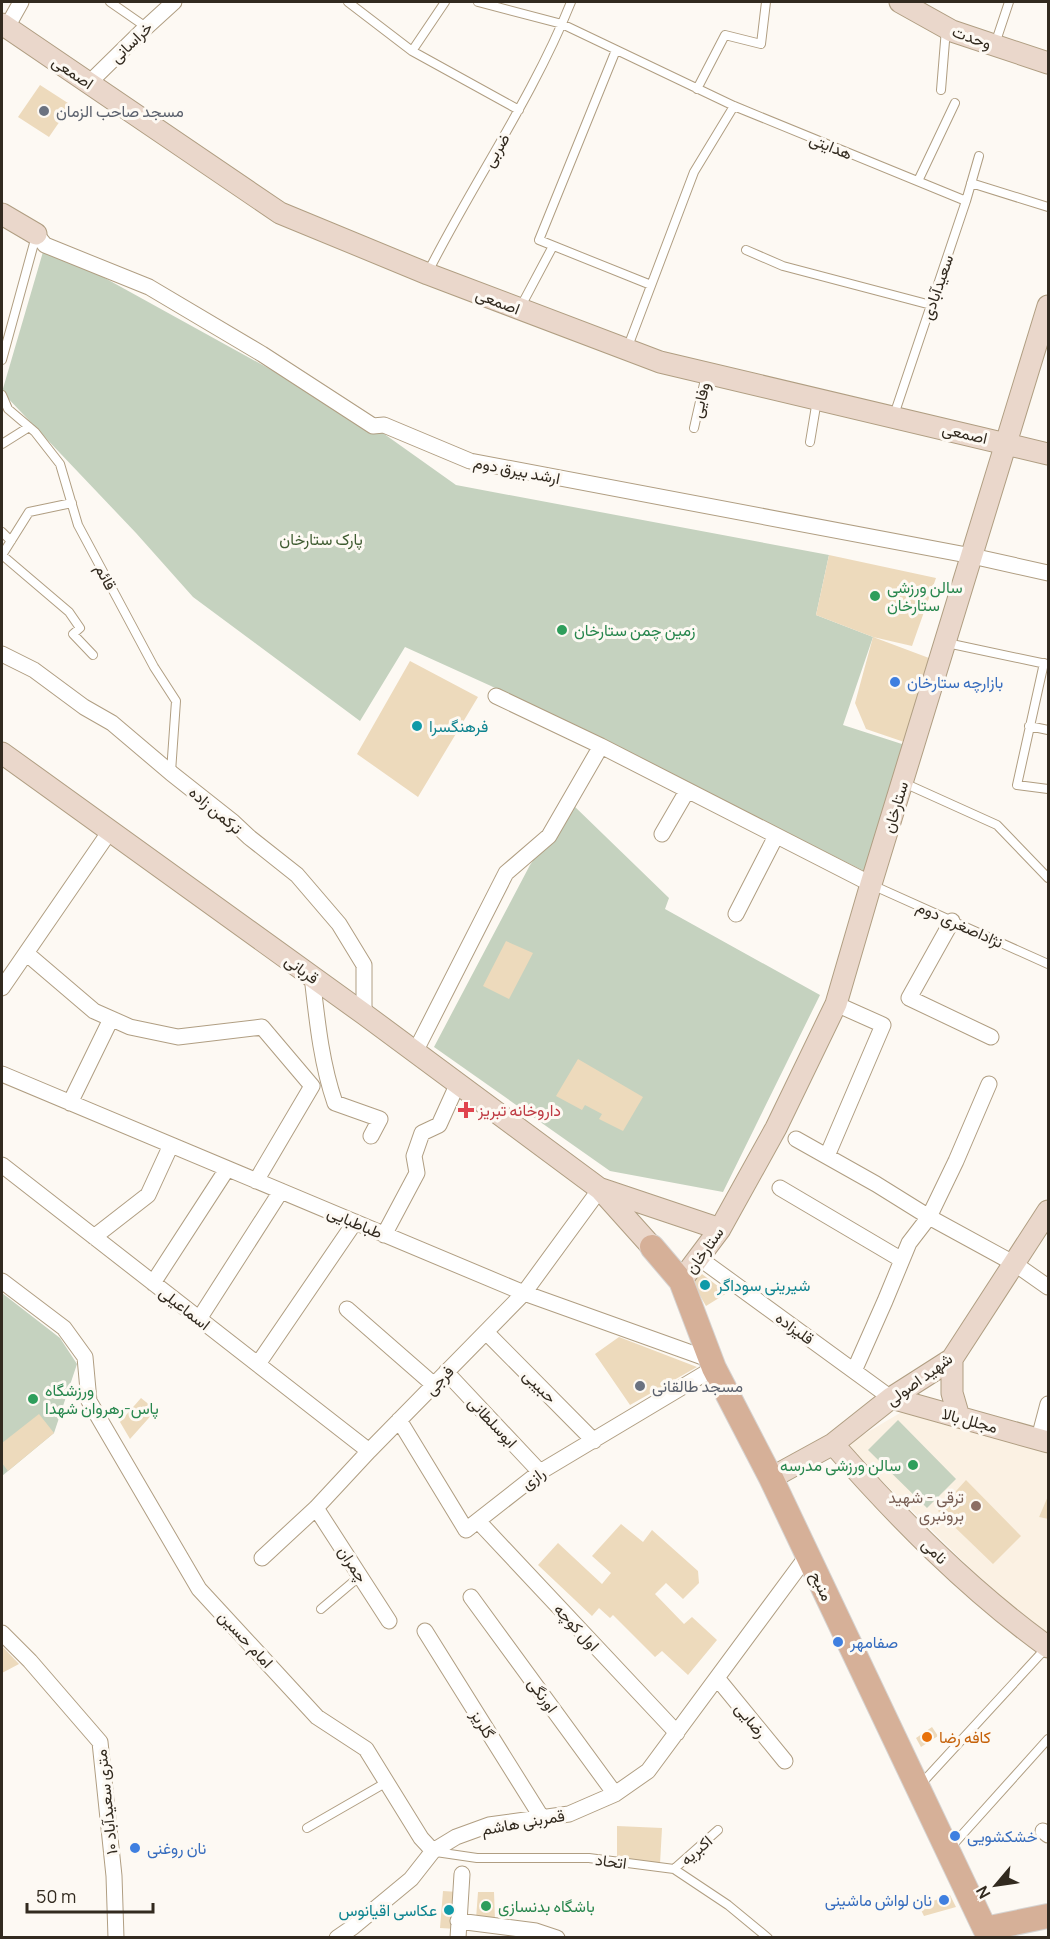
<svg xmlns="http://www.w3.org/2000/svg" width="1050" height="1939" font-family="Manrope,Vazirmatn,sans-serif">
  <style>
    .built { fill: #fbf1e3 }
    .green { fill: #c5d2bf }
    .building { fill: #eddabc }
    .lines { fill: none; stroke-linecap: round; stroke-linejoin: round }
    .lane-casing { stroke: #b09e82; stroke-width: 10 }
    .street-casing { stroke: #b09e82; stroke-width: 17 }
    .secondary-casing { stroke: #b09e82; stroke-width: 23 }
    .primary-casing { stroke: #d6d4d2; stroke-width: 26 }
    .lane { stroke: #fff; stroke-width: 8 }
    .street { stroke: #fff; stroke-width: 15 }
    .secondary { stroke: #ead7cb; stroke-width: 21 }
    .primary { stroke: #d6b098; stroke-width: 24 }
    .worship-dot { fill: #6b7280; stroke: #fdf9f3; stroke-width: 2 }
    .leisure-dot { fill: #2e9e5b; stroke: #fdf9f3; stroke-width: 2 }
    .shop-dot { fill: #3f7fe0; stroke: #fdf9f3; stroke-width: 2 }
    .culture-dot { fill: #0f9aa8; stroke: #fdf9f3; stroke-width: 2 }
    .health-dot { fill: #e0444e; stroke: #fdf9f3; stroke-width: 2 }
    .education-dot { fill: #8d6e63; stroke: #fdf9f3; stroke-width: 2 }
    .food-dot { fill: #e8710a; stroke: #fdf9f3; stroke-width: 2 }
    .labels { text-anchor: middle; dominant-baseline: central; stroke-width: 6; stroke-linejoin: round; paint-order: stroke }
    .street-label { font-size: 16px; fill: #322a1f; stroke: #fdf9f3 }
    .worship-label { font-size: 16px; fill: #5b616d; stroke: #fdf9f3; text-anchor: start }
    .park-label { font-size: 16px; fill: #3f5c31; stroke: #fdf9f3 }
    .leisure-label { font-size: 16px; fill: #27864d; stroke: #fdf9f3; text-anchor: start }
    .shop-label { font-size: 16px; fill: #366cbe; stroke: #fdf9f3; text-anchor: start }
    .culture-label { font-size: 16px; fill: #0d838f; stroke: #fdf9f3; text-anchor: start }
    .health-label { font-size: 16px; fill: #be3a42; stroke: #fdf9f3; text-anchor: start }
    .education-label { font-size: 16px; fill: #785e54; stroke: #fdf9f3; text-anchor: end }
    .food-label { font-size: 16px; fill: #c56008; stroke: #fdf9f3; text-anchor: start }
  </style>
  <rect width="100%" height="100%" fill="#fdf9f3"/>
  <!-- built -->
  <path class="built" d="M 905,1410 L 1048,1452 L 1048,1496 L 1039,1517 L 1048,1519 L 1048,1633 L 1000,1598 L 846,1445 Z"/>
  <!-- green -->
  <path class="green" d="M 45,245 L 373,426 L 456,485 L 829,555 L 816,615 L 873,637 L 843,725 L 905,745 L 866,872 L 491,686 L 405,647 L 360,721 L 193,597 L 136,533 L 2,392 Z
    M 572,804 L 669,898 L 665,909 L 820,995 L 723,1192 L 610,1171 L 434,1047 L 530,865 Z
    M 2,1293 L 60,1338 L 77,1364 L 54,1433 L 2,1476 Z
    M 898,1420 L 956,1479 L 927,1508 L 868,1450 Z"/>
  <!-- building -->
  <path class="building" d="M 40,85 L 71,105 L 49,137 L 18,117 Z
    M 829,555 L 936,578 L 912,646 L 873,637 L 816,615 Z
    M 873,637 L 937,661 L 907,743 L 866,729 L 855,703 Z
    M 410,661 L 478,697 L 418,797 L 357,754 Z
    M 506,941 L 533,953 L 509,999 L 483,986 Z
    M 578,1059 L 643,1097 L 623,1131 L 599,1119 L 602,1114 L 585,1105 L 582,1110 L 556,1096 Z
    M 698,1271 L 727,1293 L 706,1306 L 689,1277 Z
    M 619,1337 L 697,1367 L 630,1405 L 595,1354 Z
    M 141,1398 L 156,1410 L 130,1439 L 120,1422 Z
    M 39,1414 L 54,1433 L 8,1471 L 2,1463 L 2,1443 Z
    M 966,1480 L 1021,1536 L 993,1564 L 938,1511 Z
    M 1048,1496 L 1048,1519 L 1039,1517 Z
    M 621,1524 L 643,1542 L 652,1530 L 698,1571 L 699,1583 L 683,1599 L 666,1583 L 655,1594 L 684,1624 L 692,1617 L 717,1640 L 688,1675 L 662,1651 L 655,1657 L 613,1615 L 610,1618 L 599,1608 L 592,1616 L 538,1565 L 558,1543 L 602,1584 L 611,1573 L 592,1556 Z
    M 2,1646 L 19,1664 L 2,1673 Z
    M 932,1727 L 938,1736 L 921,1747 L 916,1738 Z
    M 617,1826 L 662,1828 L 660,1864 L 617,1858 Z
    M 443,1891 L 458,1892 L 456,1929 L 440,1928 Z
    M 478,1892 L 494,1892 L 495,1920 L 476,1919 Z
    M 950,1895 L 956,1907 L 924,1916 L 919,1906 Z"/>
  <g class="lines">
    <!-- lane casing -->
    <g class="lane-casing">
      <path id="lane" d="M 110,2 L 146,27
        M 348,2 L 412,51 L 519,110
        M 478,2 L 562,24 L 734,106 L 966,201
        M 995,44 L 1009,2
        M 616,50 L 539,240 L 651,285
        M 412,51 L 445,2
        M 697,89 L 725,35 L 761,44 L 766,2
        M 941,90 L 946,29
        M 918,181 L 955,103
        M 971,183 L 1048,207
        M 746,250 L 783,266 L 931,305
        M 428,272 C 474,181 533,97 571,2
        M 520,308 L 553,246
        M 627,349 L 694,172 L 734,106
        M 2,360 L 36,236
        M 2,395 L 8,409 L 35,432 L 60,464 L 78,525 L 154,667 L 176,701 L 171,772
        M 894,415 L 966,201 L 979,156
        M 694,428 L 706,375
        M 810,442 L 817,400
        M 2,444 L 29,427
        M 2,532 L 11,541
        M 2,555 L 69,612 L 80,628 L 73,634 L 93,655
        M 2,555 L 29,512 L 72,503
        M 947,643 L 1046,664
        M 1044,663 L 1017,785 L 1048,789
        M 1029,726 L 1048,730
        M 904,783 L 997,825 L 1048,878
        M 872,885 L 1048,964
        M 321,1609 L 360,1576
        M 921,1784 L 1047,1647
        M 307,1828 L 387,1782
        M 951,1847 L 1048,1739
        M 436,1852 L 477,1858 L 589,1858 L 674,1869 L 728,1905 L 768,1938
        M 674,1869 L 718,1830"/>
    </g>
    <!-- street casing -->
    <g class="street-casing">
      <path id="street" d="M 7,27 L 21,2
        M 89,83 L 140,33 L 174,2
        M 36,234 L 45,245 L 149,287 L 262,354 L 373,426 L 384,425 L 470,461 L 972,556 L 1048,573
        M 2,654 L 34,670 L 84,707 L 112,723 L 171,773 L 233,822 L 249,837 L 297,875 L 339,924 L 364,965 L 364,1014
        M 496,696 L 601,746 L 871,884
        M 662,834 L 687,791
        M 736,914 L 776,836
        M 952,921 L 909,998 L 991,1037
        M 26,953 L 94,1011 L 130,1027 L 178,1037 L 262,1027 L 312,1086 L 256,1181
        M 312,976 C 317,1020 321,1062 335,1103 L 380,1119 L 371,1136
        M 2,988 L 110,831
        M 415,1052 L 506,873 L 549,836 L 601,746
        M 2,1074 L 524,1293 L 711,1360
        M 70,1103 L 111,1019
        M 796,1139 L 876,1184 L 929,1217 L 1015,1264 L 1048,1287
        M 827,1156 L 883,1025 L 836,1004
        M 2,1165 L 369,1451
        M 780,1188 L 902,1260
        M 384,1235 L 417,1173 L 414,1156 L 422,1133 L 439,1125 L 458,1083
        M 94,1237 L 148,1195 L 171,1145
        M 699,1258 L 891,1398
        M 2,1281 L 64,1328 L 85,1357 L 89,1401 L 199,1589 L 317,1717 L 366,1749 L 421,1838 L 433,1851
        M 153,1283 L 227,1169
        M 347,1309 L 434,1385
        M 199,1319 L 281,1191
        M 486,1332 L 594,1441
        M 258,1364 L 355,1222
        M 854,1371 L 885,1301 L 909,1243 L 929,1217 L 956,1161 L 989,1084
        M 446,1372 L 540,1472
        M 399,1420 L 466,1530 L 540,1472 L 714,1368
        M 1039,1438 L 1048,1404
        M 316,1508 L 389,1621
        M 478,1521 L 677,1733
        M 262,1558 L 316,1508 L 369,1451 L 524,1293 L 600,1189
        M 471,1597 L 615,1794
        M 425,1631 L 542,1818
        M 2,1633 L 30,1661 L 100,1742 L 114,1876 L 116,1938
        M 717,1678 L 785,1761
        M 1043,1831 L 1048,1835
        M 458,1921 L 536,1931 L 557,1938
        M 337,1938 L 353,1927 L 411,1879 L 433,1851 L 456,1837 L 489,1825 L 569,1814 L 615,1794 L 648,1771 L 807,1556
        M 458,1938 L 462,1874"/>
    </g>
    <!-- secondary casing -->
    <g class="secondary-casing">
      <path id="secondary" d="M 900,2 L 952,31 L 1048,63
        M 2,24 L 280,213 L 428,274 L 660,362 L 1048,454
        M 2,214 L 36,234
        M 2,753 L 364,1014 L 600,1189 L 652,1247
        M 601,1189 L 720,1229
        M 681,1281 L 720,1229 L 776,1128 L 836,1004 L 871,884 L 1048,306
        M 952,1359 L 952,1393 L 959,1417
        M 891,1398 L 1048,1442
        M 833,1444 C 899,1519 968,1589 1048,1647
        M 771,1478 L 833,1444 L 891,1398 L 952,1359 L 1048,1211"/>
    </g>
    <!-- primary casing -->
    <g class="primary-casing">
      <path id="primary" d="M 652,1247 L 681,1281 L 714,1368 L 771,1478 L 985,1929 L 1048,1916"/>
    </g>
    <!-- lane -->
    <use href="#lane" class="lane"/>
    <!-- street -->
    <use href="#street" class="street"/>
    <!-- secondary -->
    <use href="#secondary" class="secondary"/>
    <!-- primary -->
    <use href="#primary" class="primary"/>
  </g>
  <!-- markers -->
  <g class="worship-dot">
    <circle cx="44" cy="111" r="6"/>
    <circle cx="640" cy="1386" r="6"/>
  </g>
  <g class="leisure-dot">
    <circle cx="875" cy="596" r="6"/>
    <circle cx="562" cy="630" r="6"/>
    <circle cx="33" cy="1399" r="6"/>
    <circle cx="913" cy="1465" r="6"/>
    <circle cx="486" cy="1906" r="6"/>
  </g>
  <g class="shop-dot">
    <circle cx="895" cy="682" r="6"/>
    <circle cx="838" cy="1642" r="6"/>
    <circle cx="955" cy="1836" r="6"/>
    <circle cx="135" cy="1848" r="6"/>
    <circle cx="944" cy="1900" r="6"/>
  </g>
  <g class="culture-dot">
    <circle cx="417" cy="726" r="6"/>
    <circle cx="705" cy="1285" r="6"/>
    <circle cx="449" cy="1910" r="6"/>
  </g>
  <path class="health-dot" d="M463 1101h6v6h6v6h-6v6h-6v-6h-6v-6h6z"/>
  <circle class="education-dot" cx="976" cy="1506" r="6"/>
  <circle class="food-dot" cx="927" cy="1737" r="6"/>
  <g class="labels">
    <!-- street labels -->
    <g class="street-label">
      <text transform="translate(972 37) rotate(20)">وحدت</text>
      <text transform="translate(131 42) rotate(-44)">خراسانی</text>
      <text transform="translate(73 72) rotate(34)">اصمعی</text>
      <text transform="translate(831 146) rotate(22)">هدایتی</text>
      <text transform="translate(496 150) rotate(-59)">ضربی</text>
      <text transform="translate(937 287) rotate(-71)">سعیدآبادی</text>
      <text transform="translate(498 301) rotate(21)">اصمعی</text>
      <text transform="translate(700 400) rotate(-77)">وفایی</text>
      <text transform="translate(965 433) rotate(13)">اصمعی</text>
      <text transform="translate(517 470) rotate(11)">ارشد بیرق دوم</text>
      <text transform="translate(106 577) rotate(62)">قائم</text>
      <text transform="translate(895 807) rotate(-73)">ستارخان</text>
      <text transform="translate(216 810) rotate(40)">ترکمن زاده</text>
      <text transform="translate(960 924) rotate(24)">نژاداصغری دوم</text>
      <text transform="translate(302 969) rotate(36)">قربانی</text>
      <text transform="translate(355 1222) rotate(23)">طباطبایی</text>
      <text transform="translate(704 1250) rotate(-54)">ستارخان</text>
      <text transform="translate(185 1308) rotate(38)">اسماعیلی</text>
      <text transform="translate(795 1328) rotate(36)">قلیزاده</text>
      <text transform="translate(919 1379) rotate(-36)">شهید اصولی</text>
      <text transform="translate(439 1380) rotate(-46)">فرجی</text>
      <text transform="translate(540 1386) rotate(45)">حبیبی</text>
      <text transform="translate(970 1420) rotate(15)">مجلل بالا</text>
      <text transform="translate(493 1422) rotate(47)">ابوسلطانی</text>
      <text transform="translate(533 1478) rotate(-36)">رازی</text>
      <text transform="translate(935 1551) rotate(45)">نامی</text>
      <text transform="translate(353 1564) rotate(57)">چمران</text>
      <text transform="translate(822 1586) rotate(65)">منبح</text>
      <text transform="translate(577 1627) rotate(47)">اول کوچه</text>
      <text transform="translate(246 1639) rotate(47)">امام حسین</text>
      <text transform="translate(543 1695) rotate(54)">اورنگی</text>
      <text transform="translate(751 1720) rotate(51)">رضایی</text>
      <text transform="translate(483 1724) rotate(58)">گلریز</text>
      <text transform="translate(106 1802) rotate(-96)">۱۰ متری سعیدآباد</text>
      <text transform="translate(523 1822) rotate(-10)">قمربنی هاشم</text>
      <text transform="translate(696 1850) rotate(-41)">اکبریه</text>
      <text transform="translate(611 1861) rotate(7)">اتحاد</text>
    </g>
    <!-- worship labels -->
    <g class="worship-label">
      <text x="56" y="111">مسجد صاحب الزمان</text>
      <text x="652" y="1386">مسجد طالقانی</text>
    </g>
    <!-- park labels -->
    <g class="park-label">
      <text x="321" y="539">پارک ستارخان</text>
    </g>
    <!-- leisure labels -->
    <g class="leisure-label">
      <text x="887" y="587">سالن ورزشی<tspan x="887" dy="18">ستارخان</tspan></text>
      <text x="574" y="630">زمین چمن ستارخان</text>
      <text x="45" y="1390">ورزشگاه<tspan x="45" dy="18">پاس-رهروان شهدا</tspan></text>
      <text x="901" y="1465" text-anchor="end">سالن ورزشی مدرسه</text>
      <text x="498" y="1906">باشگاه بدنسازی</text>
    </g>
    <!-- shop labels -->
    <g class="shop-label">
      <text x="907" y="682">بازارچه ستارخان</text>
      <text x="850" y="1642">صفامهر</text>
      <text x="967" y="1836">خشکشویی</text>
      <text x="147" y="1848">نان روغنی</text>
      <text x="932" y="1900" text-anchor="end">نان لواش ماشینی</text>
    </g>
    <!-- culture labels -->
    <g class="culture-label">
      <text x="429" y="726">فرهنگسرا</text>
      <text x="717" y="1285">شیرینی سوداگر</text>
      <text x="437" y="1910" text-anchor="end">عکاسی اقیانوس</text>
    </g>
    <!-- health labels -->
    <g class="health-label">
      <text x="478" y="1110">داروخانه تبریز</text>
    </g>
    <!-- education labels -->
    <g class="education-label">
      <text x="964" y="1497">ترقی - شهید<tspan x="964" dy="18">برونبری</tspan></text>
    </g>
    <!-- food labels -->
    <g class="food-label">
      <text x="939" y="1737">کافه رضا</text>
    </g>
  </g>
  <!-- border -->
  <rect width="1050" height="1939" fill="none" stroke="#322a1f" stroke-width="6"/>
  <!-- north arrow -->
  <g transform="translate(996 1885) rotate(241)" stroke="#fdf9f3" stroke-width="4.5" paint-order="stroke">
  <path d="M0-4.5L10 22L0 15L-10 22Z" fill="#322a1f"/>
  <text y="-9" font-size="16" font-weight="bold" text-anchor="middle" fill="#322a1f">N</text>
  </g>
  <!-- scale -->
  <path d="M27 1903v9h126v-9" fill="none" stroke="#322a1f" stroke-width="3"/>
  <text x="36" y="1903" font-size="18" fill="#322a1f" stroke="#fdf9f3" stroke-width="4.5" paint-order="stroke">50 m</text>
</svg>
